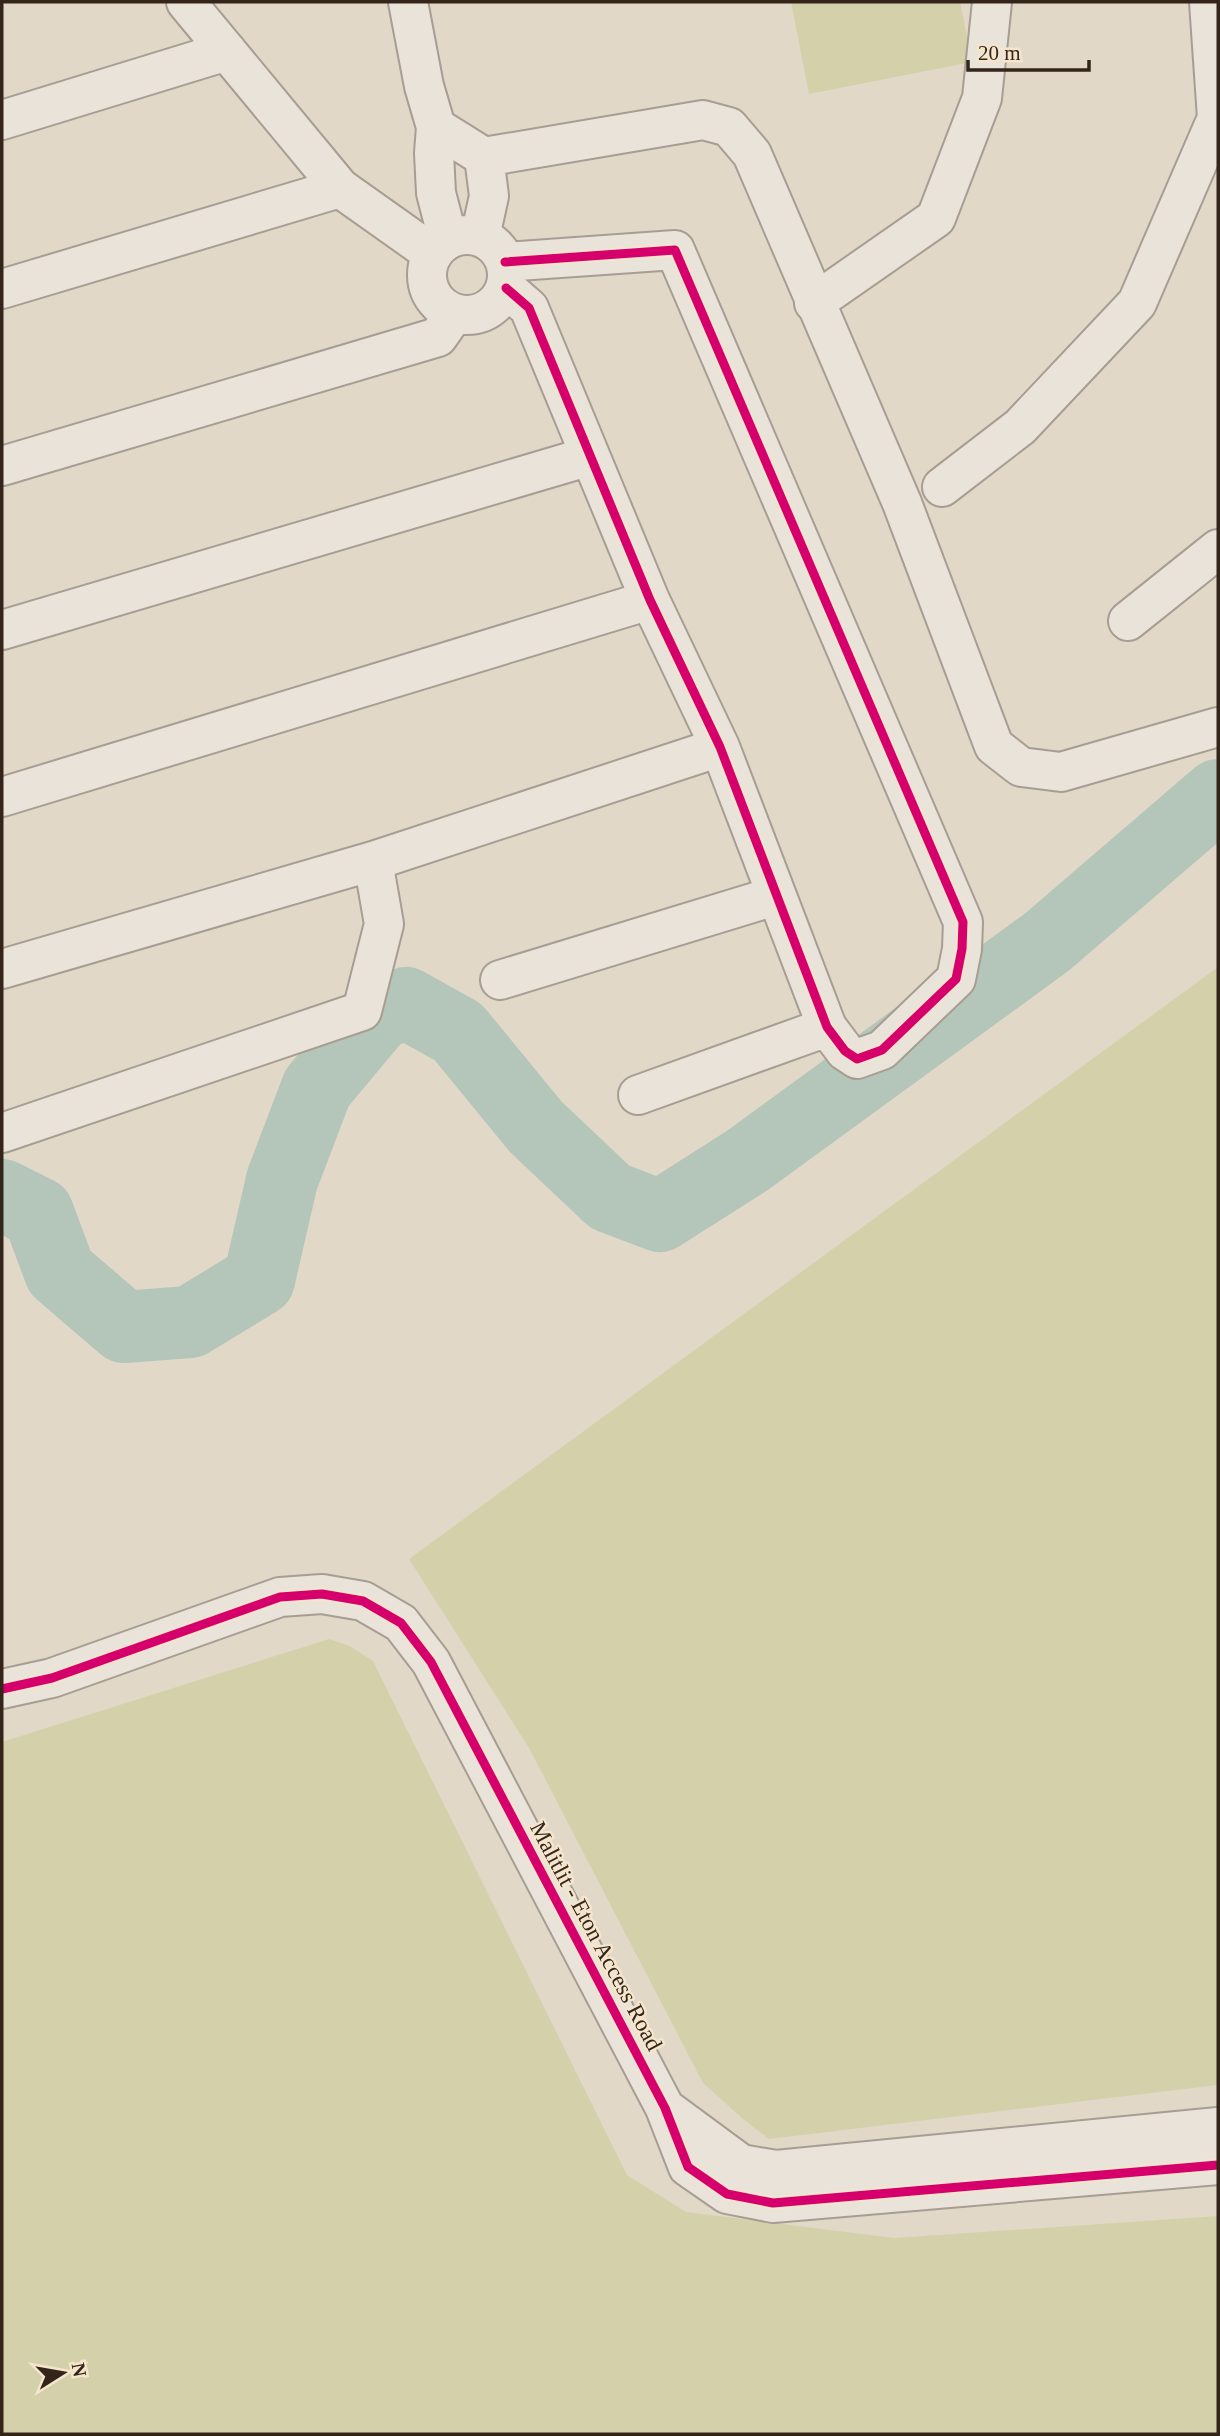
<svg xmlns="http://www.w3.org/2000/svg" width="1220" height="2436" font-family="Georgia,serif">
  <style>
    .green { fill: #d4d1aa }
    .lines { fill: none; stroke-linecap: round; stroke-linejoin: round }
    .river { stroke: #b4c6b9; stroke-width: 72 }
    .minor-casing { stroke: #a79d92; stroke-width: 42 }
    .tertiary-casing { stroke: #a79d92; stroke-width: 42 }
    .minor { stroke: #eae3da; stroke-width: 38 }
    .tertiary { stroke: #eae3da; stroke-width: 38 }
    .cycleway-casing { stroke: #f5e5cc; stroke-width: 13 }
    .cycleway { stroke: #d6006c; stroke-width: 9 }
    .labels { text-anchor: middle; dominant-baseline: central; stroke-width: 5; stroke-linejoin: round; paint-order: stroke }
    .street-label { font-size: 23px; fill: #34251b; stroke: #f5e5cc }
  </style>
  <rect width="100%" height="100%" fill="#e2d8c8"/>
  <!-- green -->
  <path class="green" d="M 791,2 L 960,2 L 972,62 L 809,94 Z
    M 1218,967 L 1218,2085 L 769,2139 L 743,2119 L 703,2083 L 529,1748 L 409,1559 Z
    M 329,1639 L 350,1646 L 373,1661 L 627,2175 L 686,2212 L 894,2238 L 1218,2216 L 1218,2434 L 2,2434 L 2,1742 Z"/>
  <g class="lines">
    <!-- river -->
    <path class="river" d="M 2,1195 L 38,1213 L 60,1272 L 124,1327 L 190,1322 L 259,1280 L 282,1180 L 317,1088 L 378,1015 L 406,1003 L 458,1032 L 536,1127 L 610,1197 L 660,1216 L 748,1160 L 1047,942 L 1218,795"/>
    <!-- minor casing -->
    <g class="minor-casing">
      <path id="minor" d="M 186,2 L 340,188 L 433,254
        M 408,2 L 424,86 L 436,127 L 484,157 L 703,120 L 729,127 L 752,154 L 902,503 L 994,746 L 1021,767 L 1061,772 L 1218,727
        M 2,120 L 227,51
        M 436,127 L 434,153 L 436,193 L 448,239
        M427 275a40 40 0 1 1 80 0a40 40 0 1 1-80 0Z
        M 480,237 L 489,196 L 484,157
        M 505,262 L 675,250 L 963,922 L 962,949 L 956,979 L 882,1050 L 857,1059 L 845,1051 L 827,1027 L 720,747 L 650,600 L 529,308 L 506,288
        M 2,289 L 340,188
        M 814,303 L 936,218 L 982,98 L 992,2
        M 2,466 L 438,337 L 454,314
        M 942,487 L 1020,427 L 1137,303 L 1217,118 L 1209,2
        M 1128,621 L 1218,549
        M 2,630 L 590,456
        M 2,797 L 650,600
        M 2,969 L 373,861 L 720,747
        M 500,980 L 775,896
        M 638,1095 L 827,1027
        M 2,1133 L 362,1011 L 384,924 L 373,861"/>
    </g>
    <!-- tertiary casing -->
    <g class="tertiary-casing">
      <path id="tertiary" d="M 2,1689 L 52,1678 L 280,1597 L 322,1594 L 363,1601 L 401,1623 L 431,1662 L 665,2108 L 688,2167 L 727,2194 L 773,2203 L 1218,2165
        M 665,2108 L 741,2164 L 776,2170 L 1218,2127"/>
    </g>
    <!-- minor -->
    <use href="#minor" class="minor"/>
    <!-- tertiary -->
    <use href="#tertiary" class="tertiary"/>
    <!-- cycleway casing -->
    <g class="cycleway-casing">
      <path id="cycleway" d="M 505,262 L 675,250 L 963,922 L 962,949 L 956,979 L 882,1050 L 857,1059 L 845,1051 L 827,1027 L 720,747 L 650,600 L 529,308 L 506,288
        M 2,1689 L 52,1678 L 280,1597 L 322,1594 L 363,1601 L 401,1623 L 431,1662 L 665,2108 L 688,2167 L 727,2194 L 773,2203 L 1218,2165"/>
    </g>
    <!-- cycleway -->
    <use href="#cycleway" class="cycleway"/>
  </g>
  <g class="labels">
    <!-- street labels -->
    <g class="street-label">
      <text transform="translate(596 1936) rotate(62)">Malitlit - Eton Access Road</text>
    </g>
  </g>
  <!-- border -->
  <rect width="1220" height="2436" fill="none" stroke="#34251b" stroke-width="7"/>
  <!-- north arrow -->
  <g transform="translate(63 2373) rotate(79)" stroke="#f5e5cc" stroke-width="5" paint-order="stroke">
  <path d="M0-5L12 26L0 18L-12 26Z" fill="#34251b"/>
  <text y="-10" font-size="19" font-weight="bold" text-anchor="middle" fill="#34251b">N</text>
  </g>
  <!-- scale -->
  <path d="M968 60v10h121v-10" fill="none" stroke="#34251b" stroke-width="3.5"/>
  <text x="978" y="60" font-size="21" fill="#34251b" stroke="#f5e5cc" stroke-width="5" paint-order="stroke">20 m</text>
</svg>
